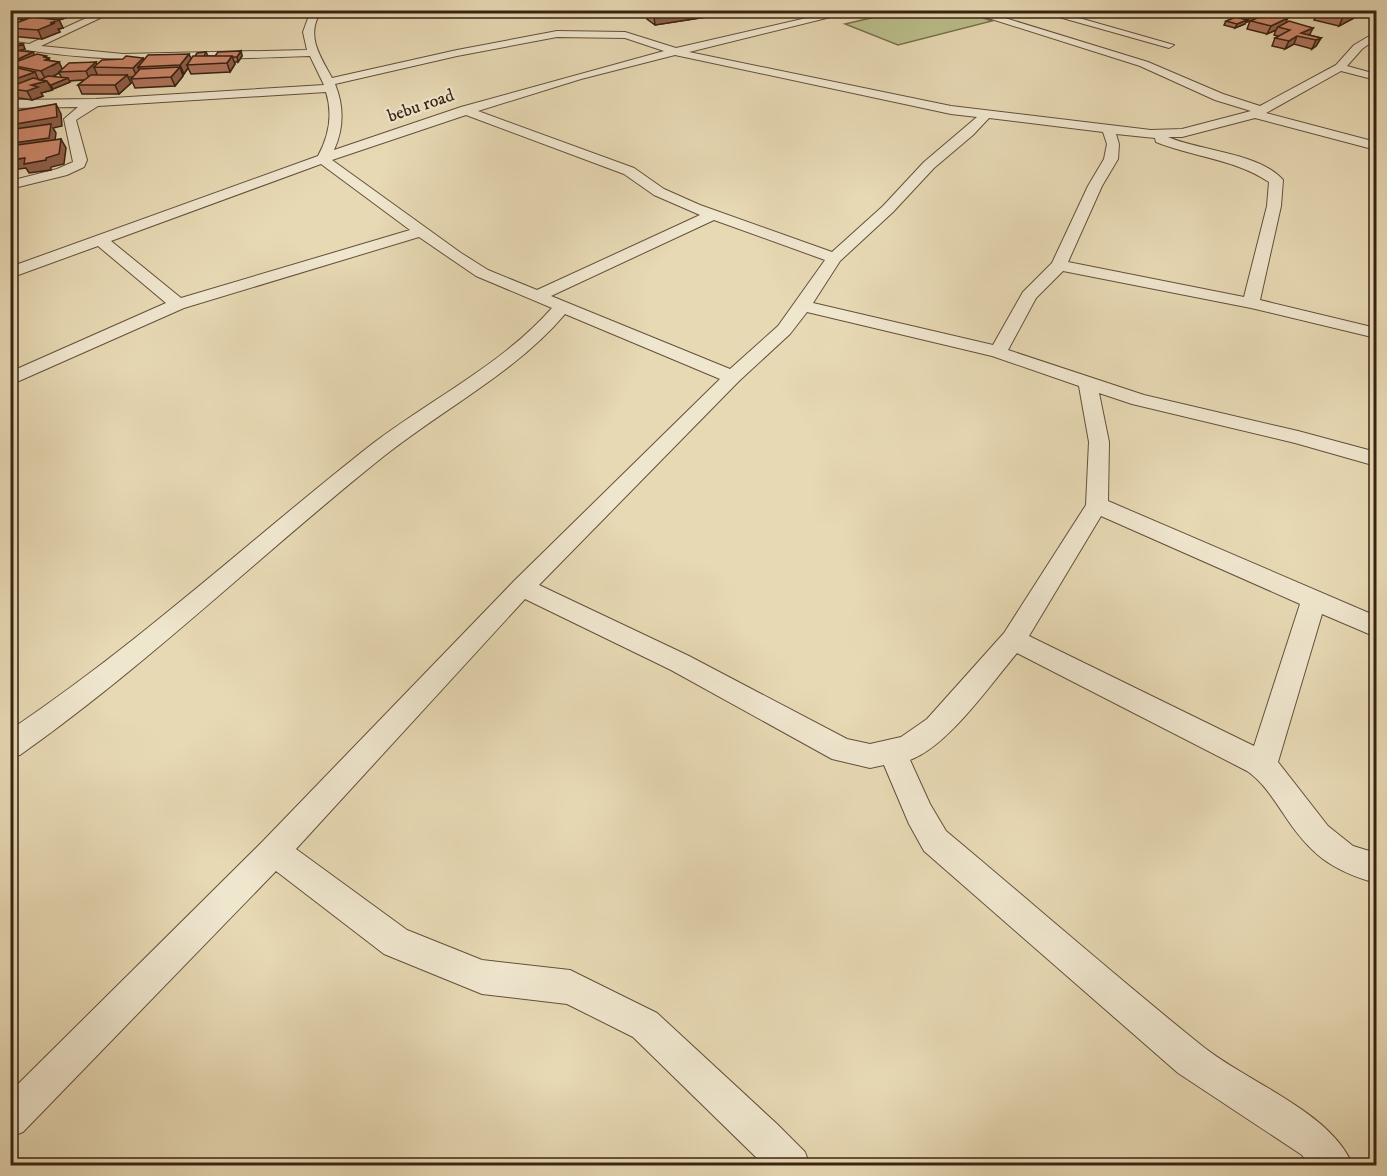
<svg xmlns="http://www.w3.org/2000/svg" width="1387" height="1176" font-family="'IM FELL DW Pica',serif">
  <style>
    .green { fill: #babe8a; stroke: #79704e; stroke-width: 1.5 }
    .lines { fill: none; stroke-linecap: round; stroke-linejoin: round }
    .minor-casing { stroke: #64503a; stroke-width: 2 }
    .minor { fill: #efe6ce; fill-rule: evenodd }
    .wall { fill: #b0765f; stroke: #382312; stroke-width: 1.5; fill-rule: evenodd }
    .shaded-wall { fill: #90604d; stroke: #382312; stroke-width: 1.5 }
    .building { fill: #cd896e; stroke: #382312; stroke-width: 1.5 }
    .labels { text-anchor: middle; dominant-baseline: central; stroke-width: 4.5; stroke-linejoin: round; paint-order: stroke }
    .far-street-label { font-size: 18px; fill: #382312; stroke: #efe6ce }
  </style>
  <rect width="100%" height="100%" fill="#e7d9b4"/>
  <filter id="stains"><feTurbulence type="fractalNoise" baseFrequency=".00333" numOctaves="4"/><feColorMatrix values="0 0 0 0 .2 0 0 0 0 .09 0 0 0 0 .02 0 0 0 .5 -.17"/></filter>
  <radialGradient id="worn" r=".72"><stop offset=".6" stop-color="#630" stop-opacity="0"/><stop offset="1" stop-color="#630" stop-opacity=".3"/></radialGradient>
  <!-- green -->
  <path class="green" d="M 905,10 L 963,11 L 992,21 L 898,45 L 845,24 Z"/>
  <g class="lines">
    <!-- minor casing -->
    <g class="minor-casing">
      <path id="minor" d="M 104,10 L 117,10 L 41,46 L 123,54 L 307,50 L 303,32 L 311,10 L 478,11 L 483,14 L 478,17 L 318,17 C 307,39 322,59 332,78 L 457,50 L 557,31 L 625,32 L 676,48 L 841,10 L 859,10 L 689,52 L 951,106 L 1151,130 L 1182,129 L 1251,111 L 1215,100 L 1140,66 L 963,10 L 979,10 L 1148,62 L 1223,94 L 1260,106 L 1336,65 L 1354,45 L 1376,32 L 1376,39 L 1362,49 L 1347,66 L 1376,74 L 1376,80 L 1341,71 L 1266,113 L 1376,142 L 1376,150 L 1255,118 L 1182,137 L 1168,137 C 1200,151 1260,153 1283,180 L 1281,206 L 1260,300 L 1376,328 L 1376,338 L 1251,308 L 1063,271 L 1036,298 L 1008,350 L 1144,395 L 1298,431 L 1376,452 L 1376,466 L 1295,443 L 1132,404 L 1099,393 L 1109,442 L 1108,501 L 1376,616 L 1376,637 L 1322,614 L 1278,762 L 1328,826 L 1353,846 L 1376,853 L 1376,883 C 1330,870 1309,853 1283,813 C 1273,798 1262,781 1247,771 L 1017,653 C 990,685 948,746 910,760 L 930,804 L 946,831 C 1031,902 1115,976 1201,1045 C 1246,1082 1331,1111 1353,1166 L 1310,1166 L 1302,1155 L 1178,1073 L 924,851 L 909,824 L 884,765 L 870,768 L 832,759 L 671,670 L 525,599 L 296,849 L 407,930 L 482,960 L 570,970 L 657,1013 L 777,1124 L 805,1152 L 810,1166 L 765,1166 L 633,1037 L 567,1004 L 482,994 L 384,954 L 276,871 L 23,1132 L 10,1137 L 10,1092 L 263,841 L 514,581 L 720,379 L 565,314 C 516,372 443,409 384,456 C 260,555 150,663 20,755 L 10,758 L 10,730 C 137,645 248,542 367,448 C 427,401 501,366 552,308 L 476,276 L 419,237 L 184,308 L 10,385 L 10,372 L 166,303 L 98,246 L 10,278 L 10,267 L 318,156 C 329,136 333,114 326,92 L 98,106 L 76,120 L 87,160 L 84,167 L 67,175 L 10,189 L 10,181 L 57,169 L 73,162 L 64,119 L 78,107 L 10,108 L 10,100 L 96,99 L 324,85 L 310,56 C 209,59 110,66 10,47 L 10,41 L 29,44 ZM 557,37 L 625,38 L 664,51 L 461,107 L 334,150 C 344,128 344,106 335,84 L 457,56 ZM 675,55 L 951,114 L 977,117 L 924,162 L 883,206 L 832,252 L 700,205 L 664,189 L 634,168 L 478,111 L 581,79 ZM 466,115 L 624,174 L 654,195 L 700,215 L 537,290 L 488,270 L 461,253 L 332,160 ZM 989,118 L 1103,132 L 1107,144 L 1104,159 L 1088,186 L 1052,263 L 1023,292 L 993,345 L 813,303 L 840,261 L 893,212 L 934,168 L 973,135 ZM 1116,134 L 1155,138 L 1156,142 C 1193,157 1235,159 1269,182 L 1267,206 L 1244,297 L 1068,262 L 1102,186 L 1118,159 L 1119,144 ZM 321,164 L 410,230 L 181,298 L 111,241 ZM 714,220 L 825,260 L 778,326 L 730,369 L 551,296 ZM 807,312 L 992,356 L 1079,386 L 1089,442 L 1086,505 L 1004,633 L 927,719 L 901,737 L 870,744 L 847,739 L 689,656 L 539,585 L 739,381 L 790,334 ZM 1101,516 L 1300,604 L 1254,746 L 1029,636 Z
        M 1034,10 L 1051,10 L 1174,45 L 1169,48 Z"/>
    </g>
    <!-- minor -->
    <use href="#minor" class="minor"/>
  </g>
  <!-- wall -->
  <path class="wall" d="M 10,10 L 33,12 L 35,16 L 33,17 L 40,18 L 66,13 L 68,17 L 59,20 L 63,28 L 58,29 L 60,32 L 42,39 L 10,36 L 10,26 L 23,20 L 10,17 Z
    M 581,10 L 626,10 L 590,17 Z
    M 1214,10 L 1244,10 L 1233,15 L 1213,14 Z
    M 1358,10 L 1354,18 L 1339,26 L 1314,20 L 1318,12 Z
    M 647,11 L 732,13 L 655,25 L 647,19 Z
    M 1238,16 L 1259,16 L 1313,28 L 1309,35 L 1321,38 L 1316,46 L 1312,49 L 1294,44 L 1285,49 L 1272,46 L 1275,38 L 1278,36 L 1274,35 L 1276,30 L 1267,34 L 1247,29 L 1250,21 L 1246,22 L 1245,24 L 1235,28 L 1224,25 L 1226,21 L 1237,17 Z
    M 23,44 L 25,49 L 19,51 L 49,58 L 50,61 L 59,62 L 62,69 L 96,62 L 97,65 L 144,60 L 192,59 L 206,52 L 208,56 L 215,56 L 241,51 L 242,56 L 238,62 L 234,62 L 235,64 L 230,72 L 191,74 L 188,68 L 184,74 L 182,74 L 183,76 L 175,86 L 135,88 L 131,79 L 133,77 L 128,77 L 131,83 L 119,94 L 82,94 L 78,85 L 84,80 L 69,81 L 70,82 L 53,89 L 51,89 L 52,90 L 41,93 L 43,96 L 32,100 L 13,97 L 10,92 L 10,45 ZM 59,73 L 62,78 L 52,77 Z"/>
  <!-- shaded-wall -->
  <path class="shaded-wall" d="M 589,10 L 626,10 L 590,17 Z
    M 696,10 L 732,10 L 732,13 L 655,25 L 654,17 Z
    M 1237,10 L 1244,10 L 1233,15 L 1235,11 Z
    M 1358,10 L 1354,18 L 1339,26 L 1343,17 Z
    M 33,12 L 35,16 L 23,20 L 21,16 Z
    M 66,13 L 68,17 L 59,20 L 63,28 L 58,29 L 60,32 L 42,39 L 38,30 L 50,19 Z
    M 1259,14 L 1256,19 L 1247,22 L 1249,18 Z
    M 1288,18 L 1284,26 L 1278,27 L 1276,30 L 1267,34 L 1271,26 Z
    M 1247,20 L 1245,24 L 1235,28 L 1237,24 Z
    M 1313,28 L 1309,36 L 1301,33 Z
    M 1297,36 L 1294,44 L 1285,49 L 1289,41 Z
    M 1321,38 L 1316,46 L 1312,49 L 1316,40 Z
    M 23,44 L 25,49 L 15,52 L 13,48 Z
    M 241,51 L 242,56 L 238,62 L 237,57 Z
    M 33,52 L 38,61 L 14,66 L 12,62 Z
    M 189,54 L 193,62 L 187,65 L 188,68 L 184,74 L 180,65 Z
    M 46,56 L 52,66 L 59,62 L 63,71 L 59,72 L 59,73 L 46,80 L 41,71 L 43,57 Z
    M 232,56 L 235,64 L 230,72 L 227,63 Z
    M 143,58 L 147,66 L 138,67 L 140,73 L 137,77 L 133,68 Z
    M 96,62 L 98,67 L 94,67 L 97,74 L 90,80 L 86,71 Z
    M 180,67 L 183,76 L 175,86 L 171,77 Z
    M 35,72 L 39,81 L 10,89 L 10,81 Z
    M 127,75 L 131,83 L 119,94 L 115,85 Z
    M 68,78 L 70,82 L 53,89 L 51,85 Z
    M 47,81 L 52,90 L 41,93 L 43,96 L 32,100 L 27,91 L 31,85 Z
    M 56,104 L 61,114 L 62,126 L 53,128 L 56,133 L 54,148 L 14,147 L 10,141 L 10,137 L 12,135 L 10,132 L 10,125 Z
    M 61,139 L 66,148 L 64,164 L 51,167 L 51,170 L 29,173 L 26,168 L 12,170 L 10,167 L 10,160 L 25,158 L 46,158 Z"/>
  <!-- building -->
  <path class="building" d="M 10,10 L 25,10 L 33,12 L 21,16 L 10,14 Z
    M 653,10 L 696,10 L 654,17 L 647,11 Z
    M 1321,10 L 1357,10 L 1343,17 L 1318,12 Z
    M 1248,11 L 1259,14 L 1249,18 L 1238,16 Z
    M 59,12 L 66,13 L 50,19 L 40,17 Z
    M 1268,13 L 1288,18 L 1271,26 L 1251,21 L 1259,17 L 1257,16 Z
    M 32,17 L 59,20 L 50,23 L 55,23 L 38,30 L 10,28 L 10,26 L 13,25 L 11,25 Z
    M 1236,17 L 1247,20 L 1237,24 L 1226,21 Z
    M 1289,21 L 1313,28 L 1301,33 L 1321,38 L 1316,40 L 1297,36 L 1289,41 L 1275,38 L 1290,30 L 1278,27 Z
    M 16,43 L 23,44 L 13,48 L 10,47 L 10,45 Z
    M 10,50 L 33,52 L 12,62 L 10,61 Z
    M 241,51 L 237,57 L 232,57 L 232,56 L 215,56 L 218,52 Z
    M 206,52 L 204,56 L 195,56 L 197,53 Z
    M 37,54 L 46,56 L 43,57 L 49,58 L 45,60 L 59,62 L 41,71 L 10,65 L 10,64 Z
    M 189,54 L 180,65 L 138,67 L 148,55 Z
    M 126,56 L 143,58 L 133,68 L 94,67 L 102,60 L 123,59 Z
    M 193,56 L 232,56 L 227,63 L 187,65 Z
    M 96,62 L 86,71 L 59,72 L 69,63 Z
    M 13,67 L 35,72 L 10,81 L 10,68 Z
    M 180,67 L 171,77 L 131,79 L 140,69 Z
    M 91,75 L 127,75 L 115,85 L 78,85 Z
    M 48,76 L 68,78 L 51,85 L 49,84 L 47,81 L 40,80 Z
    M 33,78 L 47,81 L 31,85 L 38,87 L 27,91 L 10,89 L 10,87 Z
    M 56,104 L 57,117 L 10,125 L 10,112 Z
    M 51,124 L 49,138 L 13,143 L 14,137 L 10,137 L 10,133 L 15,133 L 15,129 Z
    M 61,139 L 59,154 L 46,158 L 46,160 L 24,164 L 25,158 L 10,160 L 10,146 Z"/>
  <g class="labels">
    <!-- far-street labels -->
    <g class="far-street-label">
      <text transform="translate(421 106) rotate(-19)">bebu road</text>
    </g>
  </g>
  <!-- margin -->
  <rect width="1387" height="1176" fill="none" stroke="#e7d9b4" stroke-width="36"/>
  <rect x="12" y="12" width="1363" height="1152" fill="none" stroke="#382312" stroke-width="3"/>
  <rect x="18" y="18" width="1351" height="1140" fill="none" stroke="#382312" stroke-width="1.5"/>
  <rect width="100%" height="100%" filter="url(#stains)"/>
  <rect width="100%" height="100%" fill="url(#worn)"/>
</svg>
